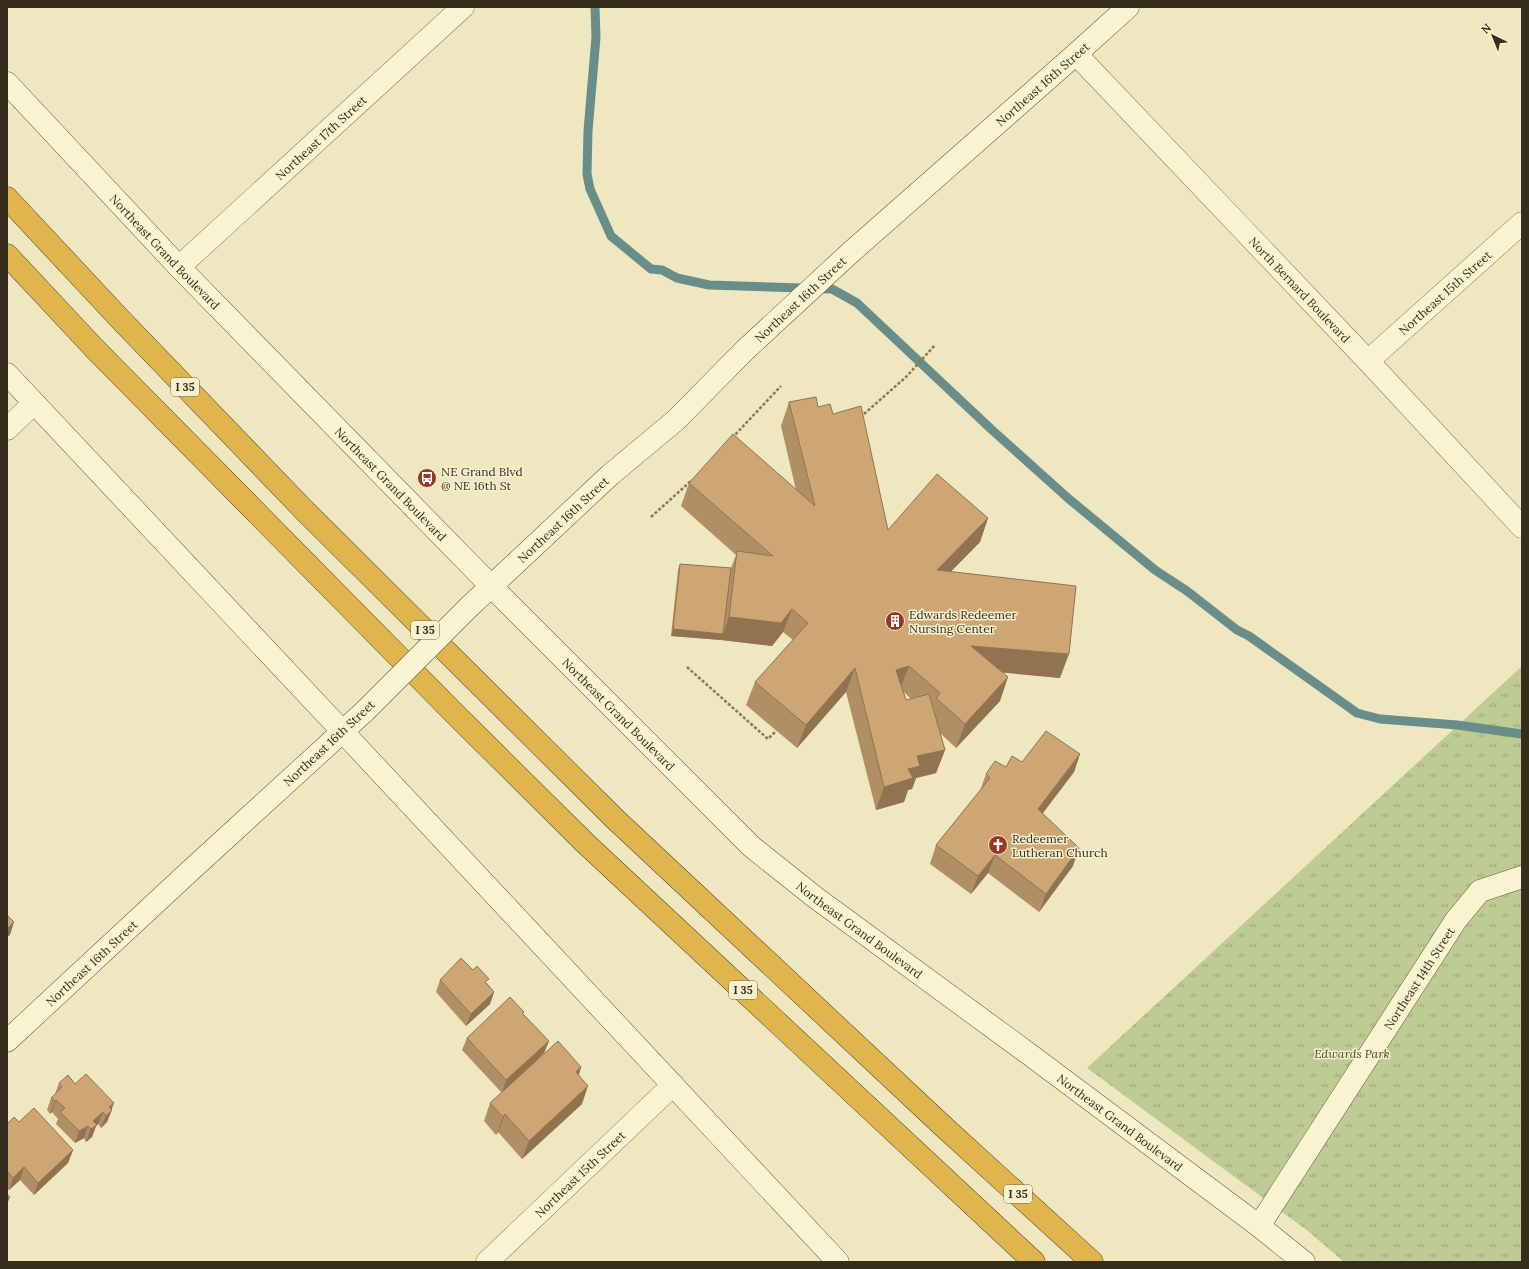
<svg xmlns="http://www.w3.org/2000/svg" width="1529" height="1269" font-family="Lora,serif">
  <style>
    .park { fill: url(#park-tufts) }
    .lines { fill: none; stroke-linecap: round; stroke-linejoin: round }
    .stream { stroke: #698e8a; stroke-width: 9 }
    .street-casing { stroke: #877857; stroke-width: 23 }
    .secondary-casing { stroke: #69593a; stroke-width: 23 }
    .highway-casing { stroke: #55452c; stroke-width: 23 }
    .path { stroke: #877857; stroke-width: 2.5; stroke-dasharray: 3 2; stroke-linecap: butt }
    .street { stroke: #f9f3d2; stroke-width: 22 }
    .secondary { stroke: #f9f3d2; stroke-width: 22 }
    .highway { stroke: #e1b54d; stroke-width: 22 }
    .secondary-bridge-casing { stroke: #69593a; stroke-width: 23; stroke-linecap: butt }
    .secondary-bridge { stroke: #f9f3d2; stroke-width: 22 }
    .wall { fill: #b18f64; fill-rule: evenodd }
    .shaded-wall { fill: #907451 }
    .building { fill: #cea674; stroke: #907451 }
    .labels { text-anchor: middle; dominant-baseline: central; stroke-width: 3; stroke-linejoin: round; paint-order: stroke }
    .shield { fill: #f6f0cf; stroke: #706852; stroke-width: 1 }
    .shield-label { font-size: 11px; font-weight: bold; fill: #362d1c }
    .street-label { font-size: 12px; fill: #362d1c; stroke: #f6f0cf }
    .poi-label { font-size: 12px; fill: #362d1c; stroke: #f6f0cf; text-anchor: start }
    .park-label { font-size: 12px; font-style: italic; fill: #405322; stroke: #f6f0cf }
  </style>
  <defs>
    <pattern id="park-tufts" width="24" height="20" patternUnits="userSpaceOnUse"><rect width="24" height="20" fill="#bdcc93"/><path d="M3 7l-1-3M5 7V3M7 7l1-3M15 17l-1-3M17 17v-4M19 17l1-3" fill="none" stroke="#9aa677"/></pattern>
  </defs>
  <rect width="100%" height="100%" fill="#eee7bf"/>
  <!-- park -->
  <path class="park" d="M 1522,666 L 1522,1262 L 1344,1262 L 1308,1231 L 1087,1068 Z"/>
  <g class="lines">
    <!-- stream -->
    <path class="stream" d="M 595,7 L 596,37 L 588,131 L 587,174 L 590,189 L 611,236 L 651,269 L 662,270 L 677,278 L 709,285 L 832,289 L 857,303 L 991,429 L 1069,499 L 1155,570 L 1187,591 L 1237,630 L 1249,636 L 1357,713 L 1380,719 L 1457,725 L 1522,734"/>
    <!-- street casing -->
    <g class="street-casing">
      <g id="street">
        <path id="s1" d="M 1076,54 L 1368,361 L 1522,527"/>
        <path id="s2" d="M 179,267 L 463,7"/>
        <path id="s3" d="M 1368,361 L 1522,223"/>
        <path d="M 7,429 L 34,403"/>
        <path id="s4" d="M 487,1262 L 673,1085"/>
      </g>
    </g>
    <!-- secondary casing -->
    <g class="secondary-casing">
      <g id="secondary">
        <path id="s5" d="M 7,83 L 179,267 L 491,586 L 752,847 L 816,898 L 1029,1054 L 1259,1226 L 1304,1262"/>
        <path d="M 7,374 L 343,732 L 838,1262"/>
        <path id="s6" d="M 470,606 L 610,475 L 676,420 L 745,350 L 850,253 L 1076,54 L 1128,7"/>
        <path id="s7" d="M 7,1041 L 191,870 L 365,711"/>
        <path id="s8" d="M 1259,1226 L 1456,920 L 1480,891 L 1522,877"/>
      </g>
    </g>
    <!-- highway casing -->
    <g class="highway-casing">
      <path id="highway" d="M 7,198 L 120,319 L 304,510 L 615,819 L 944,1127 L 1092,1262
        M 7,255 L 94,348 L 455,714 L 584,842 L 1034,1262"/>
    </g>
    <!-- path -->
    <path class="path" d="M 864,414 L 906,377 L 935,345
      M 732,438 L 781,386
      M 651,517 L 692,480
      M 687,667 L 768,739 L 776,731"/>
    <!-- street -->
    <use href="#street" class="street"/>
    <!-- secondary -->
    <use href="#secondary" class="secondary"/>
    <!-- highway -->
    <use href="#highway" class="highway"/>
    <!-- secondary-bridge casing -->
    <g class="secondary-bridge-casing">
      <path id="secondary-bridge" d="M 365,711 L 470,606"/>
    </g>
    <!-- secondary-bridge -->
    <use href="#secondary-bridge" class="secondary-bridge"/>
  </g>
  <!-- wall -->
  <path class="wall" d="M 789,402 L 818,407 L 833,414 L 888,530 L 988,518 L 980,542 L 950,572 L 1060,678 L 1003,672 L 1000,701 L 956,748 L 940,733 L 945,750 L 936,773 L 916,778 L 912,789 L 908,790 L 904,802 L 876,810 L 846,692 L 797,748 L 746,705 L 755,682 L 793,640 L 783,632 L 772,646 L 721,640 L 671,636 L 678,570 L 680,564 L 731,568 L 736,555 L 681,506 L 689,483 L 796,490 L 781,426 ZM 904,692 L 911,699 L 906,700 Z
    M 1080,754 L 1074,772 L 1043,813 L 1073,866 L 1039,912 L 988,873 L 971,894 L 930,864 L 936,845 L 980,791 L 986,774 L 1022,762 Z
    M 440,980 L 487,983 L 494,992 L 490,1004 L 466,1026 L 436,992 Z
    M 523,1014 L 549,1041 L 544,1053 L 516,1080 L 581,1067 L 579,1075 L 582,1104 L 522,1159 L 498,1132 L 496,1135 L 484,1121 L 490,1103 L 502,1093 L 462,1050 L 467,1038 Z
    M 59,1083 L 75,1084 L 112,1110 L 107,1122 L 101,1128 L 98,1124 L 96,1126 L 92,1137 L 86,1142 L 84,1138 L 75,1143 L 56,1124 L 58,1119 L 52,1112 L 50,1114 L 47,1110 L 51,1098 L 55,1094 Z
    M 19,1122 L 73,1150 L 68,1163 L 34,1195 L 20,1180 L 9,1190 L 7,1188 L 7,1124 Z"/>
  <!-- shaded-wall -->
  <path class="shaded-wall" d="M 988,518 L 980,542 L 929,594 L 937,570 Z
    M 792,609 L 783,632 L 772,646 L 721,640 L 671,636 L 673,629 L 723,634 L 729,617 Z
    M 971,646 L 1069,654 L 1060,678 L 963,669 Z
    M 909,666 L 900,689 L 896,670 Z
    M 855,668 L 846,692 L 797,748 L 806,725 Z
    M 1008,677 L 1000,701 L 956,748 L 965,724 Z
    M 945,750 L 936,773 L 916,778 L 912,789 L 908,790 L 904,802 L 876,810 L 884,787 L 908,769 L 917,756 Z
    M 1080,754 L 1074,772 L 1032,827 L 1038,809 Z
    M 1079,848 L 1073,866 L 1039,912 L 1046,894 Z
    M 995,855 L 988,873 L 971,894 L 978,876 Z
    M 14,922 L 10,935 L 7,937 L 7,929 Z
    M 494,992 L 490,1004 L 466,1026 L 471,1014 Z
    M 549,1041 L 544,1053 L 502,1093 L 506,1080 Z
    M 581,1067 L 575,1085 L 576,1072 Z
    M 588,1086 L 582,1104 L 522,1159 L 529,1141 Z
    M 56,1100 L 52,1112 L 50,1114 L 55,1101 Z
    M 114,1103 L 107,1122 L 101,1128 L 109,1107 Z
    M 103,1112 L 98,1124 L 96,1126 L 92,1137 L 86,1142 L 93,1121 Z
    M 505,1114 L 498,1132 L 496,1135 L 503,1117 Z
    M 88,1126 L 84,1138 L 75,1143 L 79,1131 Z
    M 73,1150 L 68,1163 L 34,1195 L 38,1183 Z
    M 24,1167 L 20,1180 L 9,1190 L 13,1178 Z
    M 10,1197 L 7,1204 L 7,1200 Z"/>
  <!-- building -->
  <path class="building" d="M 816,397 L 818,407 L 830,404 L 833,414 L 861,406 L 888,530 L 937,474 L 988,518 L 937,570 L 1076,586 L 1069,654 L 971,646 L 1008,677 L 965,724 L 936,698 L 940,693 L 909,666 L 896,670 L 906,700 L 929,694 L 945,750 L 917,756 L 920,766 L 908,769 L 913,778 L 884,787 L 855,668 L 806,725 L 755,682 L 808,623 L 792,609 L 781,623 L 729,617 L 737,551 L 773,556 L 689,483 L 733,434 L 815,506 L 789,402 Z
    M 680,564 L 731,568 L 723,634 L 673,629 Z
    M 1046,731 L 1080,754 L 1038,809 L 1079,848 L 1046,894 L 995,855 L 978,876 L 936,845 L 990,778 L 986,774 L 995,761 L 1006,767 L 1012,756 L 1022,762 Z
    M 7,915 L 14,922 L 7,929 Z
    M 461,958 L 473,970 L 477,966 L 489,979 L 485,982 L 494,992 L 471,1014 L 440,980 Z
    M 510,997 L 524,1012 L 522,1013 L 549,1041 L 506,1080 L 467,1038 Z
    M 558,1041 L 581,1067 L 576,1072 L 588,1086 L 529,1141 L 505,1114 L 503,1117 L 490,1103 Z
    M 86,1074 L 114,1103 L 109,1107 L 112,1110 L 106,1116 L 103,1112 L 93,1121 L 97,1125 L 91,1129 L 88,1126 L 79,1131 L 60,1112 L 65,1108 L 56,1100 L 55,1101 L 51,1098 L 62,1087 L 59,1083 L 68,1075 L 75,1084 Z
    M 34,1108 L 73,1150 L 38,1183 L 24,1167 L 13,1178 L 7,1171 L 7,1124 L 14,1117 L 19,1122 Z
    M 7,1194 L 10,1197 L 7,1200 Z"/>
  <!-- icons -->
  <defs>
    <g id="bus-disc" transform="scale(1)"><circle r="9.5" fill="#973626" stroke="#f6f0cf"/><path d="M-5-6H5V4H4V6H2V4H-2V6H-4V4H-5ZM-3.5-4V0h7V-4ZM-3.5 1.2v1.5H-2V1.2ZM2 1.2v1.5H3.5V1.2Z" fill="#fff"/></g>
    <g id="building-disc" transform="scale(1)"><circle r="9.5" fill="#973626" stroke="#f6f0cf"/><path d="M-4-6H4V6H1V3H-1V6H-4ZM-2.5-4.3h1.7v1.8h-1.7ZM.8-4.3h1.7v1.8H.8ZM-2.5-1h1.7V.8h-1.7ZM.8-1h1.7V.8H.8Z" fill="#fff"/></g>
    <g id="church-disc" transform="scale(1)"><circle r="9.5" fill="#973626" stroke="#f6f0cf"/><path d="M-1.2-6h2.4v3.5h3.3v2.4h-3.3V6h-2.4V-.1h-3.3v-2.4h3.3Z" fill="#fff"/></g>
  </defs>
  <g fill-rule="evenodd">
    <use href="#bus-disc" x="427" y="478"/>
    <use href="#building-disc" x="895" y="621"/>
    <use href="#church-disc" x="998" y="845"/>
  </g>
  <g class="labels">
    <!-- shield labels -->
    <g class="shield">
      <rect x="171" y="378" width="28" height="18" rx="3"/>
      <rect x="411" y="621" width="28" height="18" rx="3"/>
      <rect x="729" y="981" width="28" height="18" rx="3"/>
      <rect x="1004" y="1185" width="28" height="18" rx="3"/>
    </g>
    <g class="shield-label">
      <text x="185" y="387">I 35</text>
      <text x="425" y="630">I 35</text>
      <text x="743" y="990">I 35</text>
      <text x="1018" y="1194">I 35</text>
    </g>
    <!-- street labels -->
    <g class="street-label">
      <text stroke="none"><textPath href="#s6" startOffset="775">Northeast 16th Street</textPath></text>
      <text stroke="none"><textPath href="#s2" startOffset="192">Northeast 17th Street</textPath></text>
      <text stroke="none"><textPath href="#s5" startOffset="231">Northeast Grand Boulevard</textPath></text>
      <text stroke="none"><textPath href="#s1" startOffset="325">North Bernard Boulevard</textPath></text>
      <text stroke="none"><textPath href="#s3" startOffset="103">Northeast 15th Street</textPath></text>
      <text stroke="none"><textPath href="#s6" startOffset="451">Northeast 16th Street</textPath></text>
      <text stroke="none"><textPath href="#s5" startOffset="555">Northeast Grand Boulevard</textPath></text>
      <text stroke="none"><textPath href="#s6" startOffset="127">Northeast 16th Street</textPath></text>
      <text stroke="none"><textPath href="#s5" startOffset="879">Northeast Grand Boulevard</textPath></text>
      <text transform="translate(329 743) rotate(-43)">Northeast 16th Street</text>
      <text stroke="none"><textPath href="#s5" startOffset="1203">Northeast Grand Boulevard</textPath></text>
      <text stroke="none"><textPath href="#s7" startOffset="115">Northeast 16th Street</textPath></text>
      <text stroke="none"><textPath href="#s8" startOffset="295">Northeast 14th Street</textPath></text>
      <text stroke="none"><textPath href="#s5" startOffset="1527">Northeast Grand Boulevard</textPath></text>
      <text stroke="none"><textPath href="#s4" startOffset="128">Northeast 15th Street</textPath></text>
    </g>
    <!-- poi labels -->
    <g class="poi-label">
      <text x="441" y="471">NE Grand Blvd<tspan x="441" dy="14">@ NE 16th St</tspan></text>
      <text x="909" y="614">Edwards Redeemer<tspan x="909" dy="14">Nursing Center</tspan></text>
      <text x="1012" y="838">Redeemer<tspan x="1012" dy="14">Lutheran Church</tspan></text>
    </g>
    <!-- park labels -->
    <g class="park-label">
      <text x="1352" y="1053">Edwards Park</text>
    </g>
  </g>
  <!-- border -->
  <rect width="1529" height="1269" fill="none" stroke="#362d1c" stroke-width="16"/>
  <!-- north arrow -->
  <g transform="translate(1493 36) rotate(317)" stroke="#f6f0cf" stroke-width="3" paint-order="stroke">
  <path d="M0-3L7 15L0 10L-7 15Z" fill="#362d1c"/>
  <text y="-6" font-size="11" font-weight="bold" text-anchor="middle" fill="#362d1c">N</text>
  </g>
</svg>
